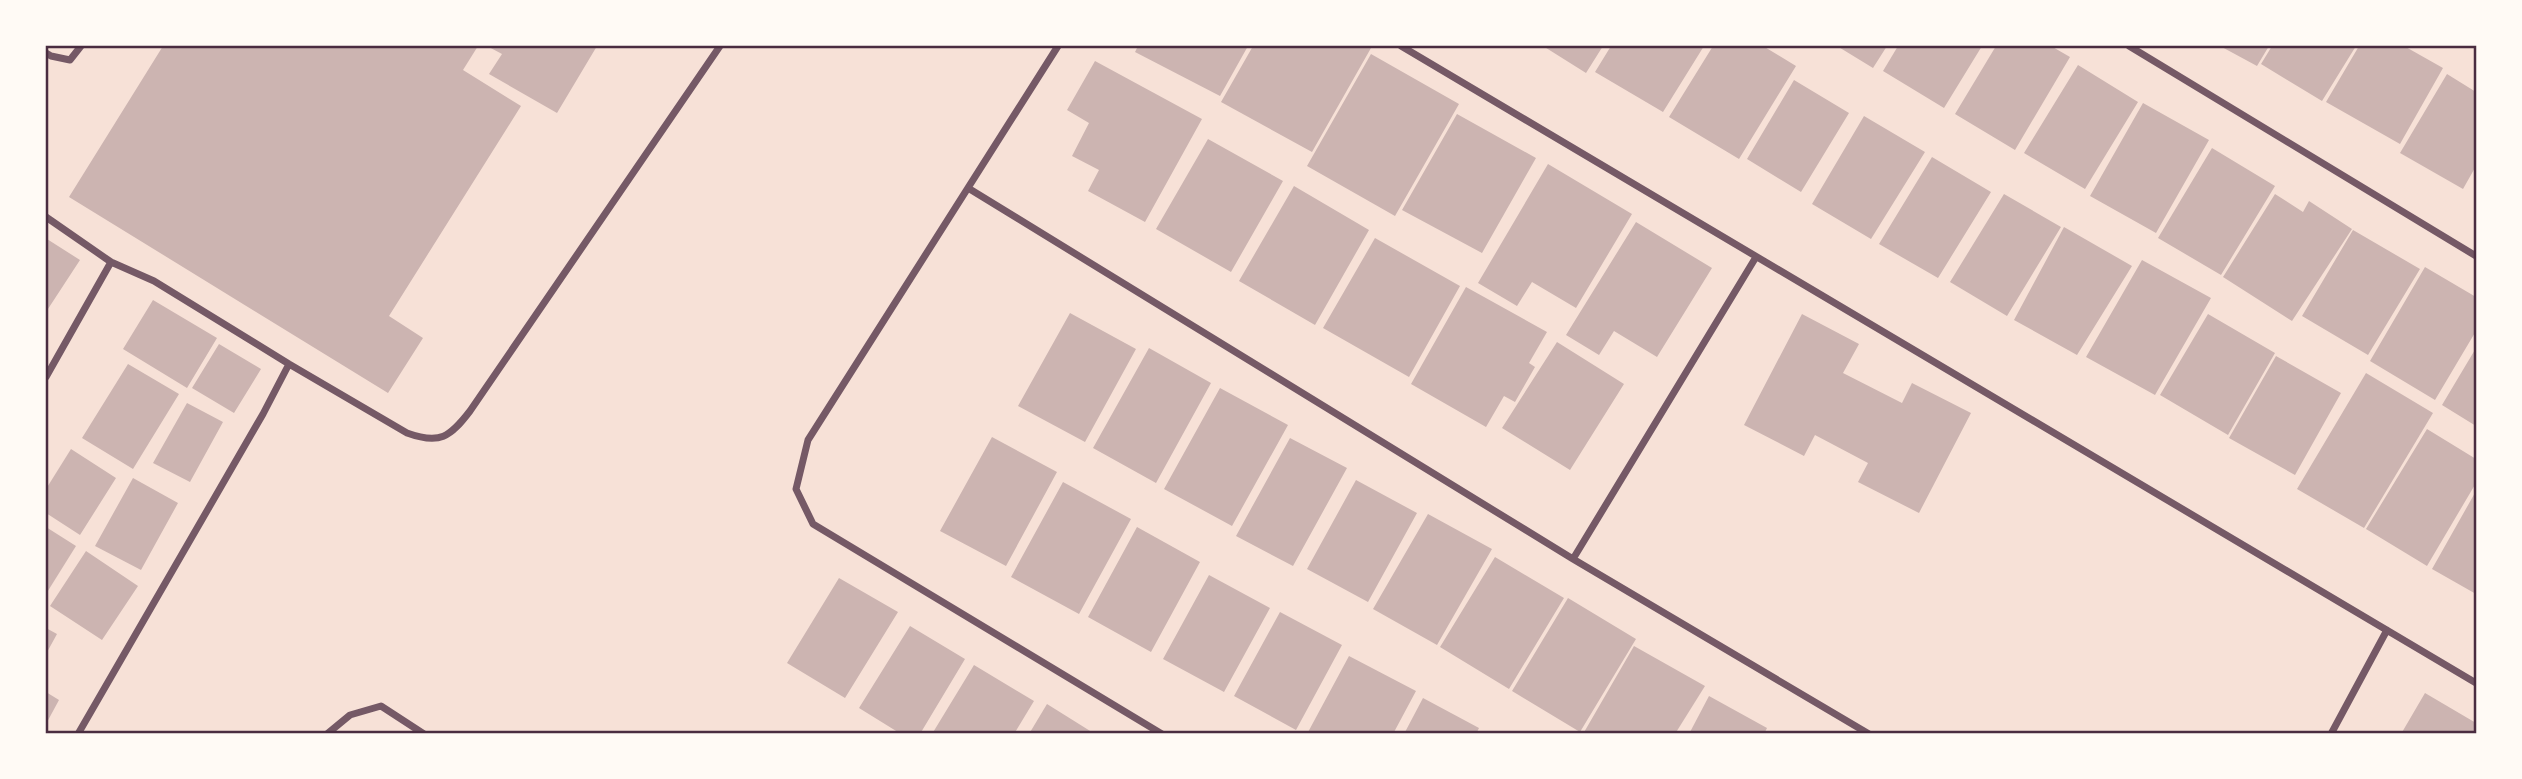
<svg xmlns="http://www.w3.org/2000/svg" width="2522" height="779" font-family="'Exo 2',sans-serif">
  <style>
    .building { fill: #ccb4b1 }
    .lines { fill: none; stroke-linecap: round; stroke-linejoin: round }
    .minor { stroke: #755966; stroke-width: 7 }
    .neatline { fill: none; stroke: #4a2c40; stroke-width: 2.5 }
  </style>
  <rect width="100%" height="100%" fill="#f7e1d7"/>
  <!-- building -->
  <path class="building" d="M 163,46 L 478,46 L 463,70 L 521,106 L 389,316 L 423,338 L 388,393 L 69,197 Z
    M 487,46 L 597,46 L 557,113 L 489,74 L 502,54 Z
    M 1138,46 L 1248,46 L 1220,96 L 1135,52 Z
    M 1253,46 L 1365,46 L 1371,48 L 1312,152 L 1221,102 Z
    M 1543,46 L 1603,46 L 1586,73 Z
    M 1611,46 L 1704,46 L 1663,112 L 1595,72 Z
    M 1713,46 L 1763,46 L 1796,66 L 1739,159 L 1669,117 Z
    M 1837,46 L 1887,46 L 1873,68 Z
    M 1898,46 L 1982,46 L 1944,108 L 1883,71 Z
    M 1996,46 L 2051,46 L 2070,57 L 2015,150 L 1955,114 Z
    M 2220,46 L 2269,46 L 2257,66 Z
    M 2272,46 L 2356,46 L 2322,101 L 2261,64 Z
    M 2359,46 L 2404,46 L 2443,68 L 2400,144 L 2326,102 Z
    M 1371,54 L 1459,104 L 1395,216 L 1307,166 Z
    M 1095,61 L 1202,119 L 1145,222 L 1088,191 L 1099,170 L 1072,156 L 1089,123 L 1067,110 Z
    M 2078,65 L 2138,102 L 2085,189 L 2024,153 Z
    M 2447,74 L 2476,92 L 2476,166 L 2463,189 L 2400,153 Z
    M 1794,80 L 1849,113 L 1801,192 L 1747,159 Z
    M 2143,103 L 2209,140 L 2156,233 L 2090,196 Z
    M 1457,114 L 1536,158 L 1482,253 L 1402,210 Z
    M 1864,116 L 1925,152 L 1871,239 L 1812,204 Z
    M 1208,139 L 1283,181 L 1231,272 L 1156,229 Z
    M 2212,148 L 2275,186 L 2221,275 L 2158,238 Z
    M 1932,157 L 1991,192 L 1938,278 L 1879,244 Z
    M 1548,164 L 1632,214 L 1576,308 L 1532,282 L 1517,306 L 1478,283 Z
    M 1294,186 L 1369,230 L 1315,325 L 1239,281 Z
    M 2004,194 L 2061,227 L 2007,316 L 1950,282 Z
    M 2275,194 L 2303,212 L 2309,201 L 2352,229 L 2292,321 L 2223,277 Z
    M 1636,222 L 1712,268 L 1657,357 L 1614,331 L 1599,355 L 1566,335 Z
    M 2064,227 L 2132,266 L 2077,355 L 2014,320 Z
    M 2353,230 L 2420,269 L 2368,355 L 2302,316 Z
    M 1375,238 L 1460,286 L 1409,377 L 1323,328 Z
    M 47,239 L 80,260 L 46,312 L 46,240 Z
    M 2142,260 L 2211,298 L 2155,395 L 2086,357 Z
    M 2425,267 L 2476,297 L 2476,331 L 2435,400 L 2370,361 Z
    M 1466,287 L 1547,332 L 1529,363 L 1535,367 L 1515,402 L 1504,396 L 1486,427 L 1411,384 Z
    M 153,300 L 217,338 L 187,388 L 123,349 Z
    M 1070,313 L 1136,349 L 1085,442 L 1018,406 Z
    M 1802,314 L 1859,344 L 1843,373 L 1902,403 L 1912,383 L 1971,413 L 1919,513 L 1858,482 L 1868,463 L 1815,435 L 1804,456 L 1744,425 Z
    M 2208,314 L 2275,353 L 2228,435 L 2160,395 Z
    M 1557,342 L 1624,384 L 1570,470 L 1502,428 Z
    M 219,344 L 261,369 L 234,413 L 192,388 Z
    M 1149,348 L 1211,383 L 1156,483 L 1093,448 Z
    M 2476,348 L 2476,426 L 2442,405 Z
    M 2276,356 L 2341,393 L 2295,475 L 2229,438 Z
    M 128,364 L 179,394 L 133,469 L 82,438 Z
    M 2366,373 L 2433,413 L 2364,528 L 2297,489 Z
    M 1220,388 L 1288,425 L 1232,526 L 1164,489 Z
    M 187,403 L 223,422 L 190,482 L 153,463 Z
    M 2427,429 L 2476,459 L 2476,483 L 2427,566 L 2366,529 Z
    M 992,437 L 1057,472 L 1006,566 L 940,531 Z
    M 1290,438 L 1347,468 L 1293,566 L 1236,536 Z
    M 71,449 L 116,478 L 80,535 L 46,513 L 46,489 Z
    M 133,478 L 178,503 L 141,570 L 95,546 Z
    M 1356,480 L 1417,513 L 1368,602 L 1307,569 Z
    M 1063,482 L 1131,519 L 1079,614 L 1011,577 Z
    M 2476,491 L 2476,594 L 2432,569 Z
    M 1428,514 L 1492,549 L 1437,645 L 1373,609 Z
    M 46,527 L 76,546 L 46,594 Z
    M 1137,527 L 1200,562 L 1151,652 L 1088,617 Z
    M 86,551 L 138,586 L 102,640 L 50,606 Z
    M 1495,557 L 1564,598 L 1509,689 L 1440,647 Z
    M 1209,575 L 1270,608 L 1224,692 L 1163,659 Z
    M 839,578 L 898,612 L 845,698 L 787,663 Z
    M 1568,598 L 1636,639 L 1580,732 L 1512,691 Z
    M 1280,612 L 1342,645 L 1296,730 L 1234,696 Z
    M 910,626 L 965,659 L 920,734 L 901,734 L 859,708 Z
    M 46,628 L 57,634 L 46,654 Z
    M 1634,646 L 1705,686 L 1675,734 L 1583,734 Z
    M 1349,656 L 1416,691 L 1393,734 L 1307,734 Z
    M 974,665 L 1034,701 L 1014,734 L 932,734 Z
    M 46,692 L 59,700 L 46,724 Z
    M 2425,693 L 2476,723 L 2476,734 L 2401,734 Z
    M 1709,696 L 1767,728 L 1764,734 L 1689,734 Z
    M 1423,698 L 1479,728 L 1476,734 L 1404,734 Z
    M 1047,704 L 1095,734 L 1029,734 Z"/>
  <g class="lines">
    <!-- minor -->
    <path class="minor" d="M 1058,46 L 808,440 L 796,489 L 813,524 L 1162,734
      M 1401,46 L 2476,683
      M 2129,46 L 2476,256
      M 46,53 L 51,56 L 70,60 L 81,46
      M 968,188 L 1573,559 L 1869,734
      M 46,217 L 111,262 L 154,281 L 289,364 L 407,433 C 440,445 450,437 470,411 L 720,46
      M 46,377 L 111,262
      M 1573,559 L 1756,257
      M 78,734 L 263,414 L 289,364
      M 327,734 L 350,715 L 381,706 L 424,734
      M 2331,734 L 2387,630"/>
  </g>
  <!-- border -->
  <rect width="2522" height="779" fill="none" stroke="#fffaf5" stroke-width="94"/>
  <rect x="47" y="47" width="2428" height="685" class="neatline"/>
</svg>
